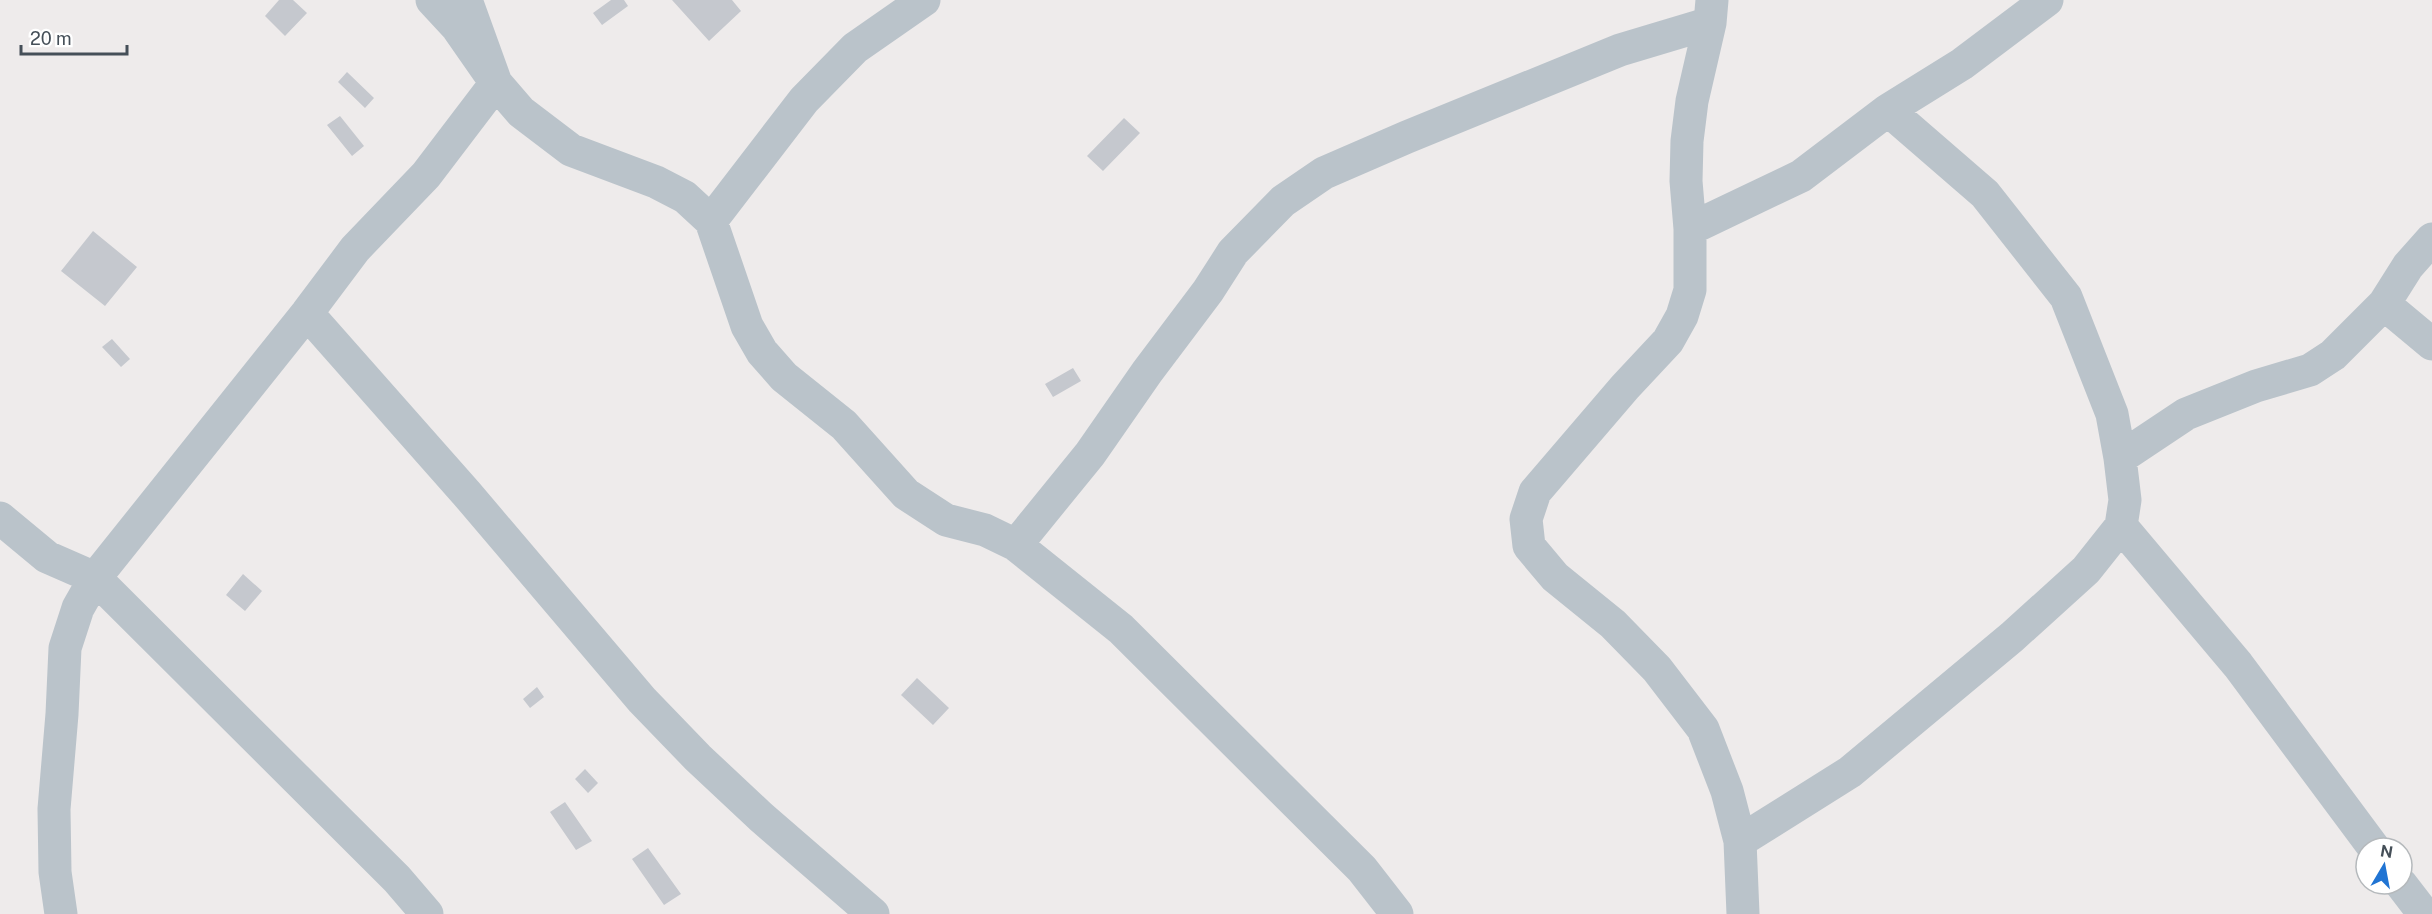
<svg xmlns="http://www.w3.org/2000/svg" width="2432" height="914" font-family="'Public Sans',sans-serif">
  <style>
    .building { fill: #c5c8ce }
    .lines { fill: none; stroke-linecap: round; stroke-linejoin: round }
    .minor { stroke: #bac3ca; stroke-width: 33 }
  </style>
  <rect width="100%" height="100%" fill="#eeebeb"/>
  <!-- building -->
  <path class="building" d="M 279,0 L 293,0 L 307,13 L 285,36 L 265,16 Z
    M 611,0 L 624,0 L 628,6 L 602,25 L 593,13 Z
    M 672,0 L 732,0 L 741,11 L 709,41 Z
    M 347,72 L 374,98 L 365,108 L 338,82 Z
    M 340,116 L 364,146 L 352,156 L 327,125 Z
    M 1124,118 L 1140,133 L 1103,171 L 1087,156 Z
    M 93,231 L 137,267 L 105,306 L 61,271 Z
    M 112,339 L 130,359 L 121,367 L 102,347 Z
    M 1073,368 L 1081,381 L 1053,397 L 1045,384 Z
    M 243,574 L 262,591 L 245,611 L 226,595 Z
    M 917,678 L 949,708 L 933,725 L 901,695 Z
    M 537,687 L 544,697 L 530,708 L 523,699 Z
    M 585,769 L 598,783 L 588,793 L 575,779 Z
    M 565,802 L 592,841 L 576,850 L 550,812 Z
    M 648,848 L 681,894 L 664,905 L 632,859 Z"/>
  <g class="lines">
    <!-- minor -->
    <path class="minor" d="M 432,0 L 457,27 L 496,83 L 521,112 L 571,150 L 656,182 L 685,197 L 711,221 L 747,326 L 762,352 L 784,377 L 844,425 L 906,494 L 946,520 L 985,530 L 1016,545 L 1121,629 L 1362,869 L 1397,914
      M 1712,0 L 1710,23 L 1692,101 L 1687,141 L 1686,181 L 1690,229 L 1690,290 L 1682,316 L 1668,341 L 1625,387 L 1535,492 L 1526,519 L 1529,546 L 1555,577 L 1613,624 L 1657,669 L 1703,729 L 1727,791 L 1740,841 L 1743,914
      M 711,221 L 804,100 L 855,48 L 924,0
      M 1690,229 L 1801,176 L 1888,110 L 1962,64 L 2047,0
      M 2384,304 L 2432,344
      M 307,313 L 467,494 L 642,700 L 698,758 L 761,817 L 873,914
      M 2120,458 L 2186,414 L 2256,386 L 2310,370 L 2333,355 L 2384,304 L 2408,266 L 2432,239
      M 0,518 L 47,557 L 95,578 L 397,879 L 427,914
      M 2121,526 L 2238,665 L 2374,848
      M 1016,545 L 1090,454 L 1147,372 L 1208,291 L 1233,252 L 1283,201 L 1324,173 L 1407,137 L 1620,50 L 1710,23
      M 1740,841 L 1850,772 L 2012,637 L 2086,570 L 2121,526 L 2125,500 L 2120,458 L 2112,414 L 2066,297 L 1985,194 L 1888,110
      M 2401,884 L 2424,914
      M 61,914 L 55,872 L 54,809 L 62,714 L 65,648 L 78,608 L 95,578 L 307,313 L 355,249 L 426,175 L 496,83 L 466,0"/>
  </g>
  <!-- north arrow -->
  <g transform="translate(2384 866) rotate(10)"><circle r="28" fill="#ffffff" stroke="#b5b9bc" stroke-width="1.5"/>
  <path d="M0-4.5L10 22L0 15L-10 22Z" fill="#2074d3"/>
  <text y="-9" font-size="16" font-weight="bold" text-anchor="middle" fill="#454f58">N</text>
  </g>
  <!-- scale -->
  <path d="M21 45v9h106v-9" fill="none" stroke="#454f58" stroke-width="3"/>
  <text x="30" y="45" font-size="18" fill="#454f58" stroke="#ffffff" stroke-width="4.5" paint-order="stroke">20 m</text>
</svg>
